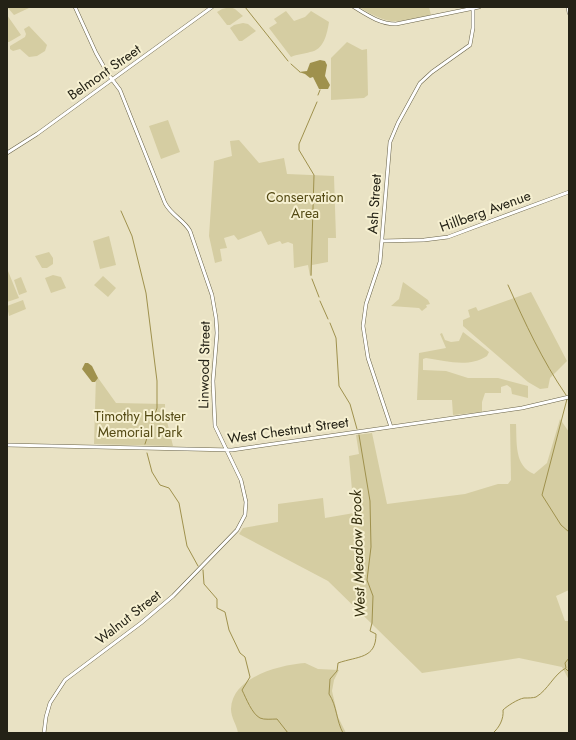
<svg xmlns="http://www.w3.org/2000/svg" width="576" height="740" font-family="Jost,sans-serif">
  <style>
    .green { fill: #d5cda2 }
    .water { fill: #9f914d }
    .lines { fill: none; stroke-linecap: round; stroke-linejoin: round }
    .stream { stroke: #9f914d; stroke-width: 1 }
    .secondary-casing { stroke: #686248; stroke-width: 4 }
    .secondary { stroke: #fff; stroke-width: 3 }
    .labels { text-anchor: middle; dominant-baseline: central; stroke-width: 4; stroke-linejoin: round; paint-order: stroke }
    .street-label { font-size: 14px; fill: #242216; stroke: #f6f0d1 }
    .park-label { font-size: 14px; fill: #534913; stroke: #f6f0d1 }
    .water-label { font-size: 15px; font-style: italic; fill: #322c0c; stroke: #f6f0d1 }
  </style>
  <rect width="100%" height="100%" fill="#e9e2c4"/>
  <!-- green -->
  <path class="green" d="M 7,7 L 29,7 L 29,8 L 14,15 Z
    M 230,7 L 235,9 L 243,16 L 230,25 L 227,25 L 217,12 L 222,9 Z
    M 359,7 L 429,7 L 431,15 C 395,22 392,27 359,7 Z
    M 286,11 L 294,21 L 305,17 L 311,11 L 329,22 C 327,34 324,50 310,52 C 304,54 297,54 291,57 L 269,28 L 277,23 L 274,19 Z
    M 7,15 L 21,35 L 9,42 L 7,42 Z
    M 243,23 L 248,24 L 256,31 L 242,41 L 239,41 L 230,28 L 234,25 Z
    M 29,26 L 47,45 L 45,51 L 37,56 L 29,57 L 20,49 L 13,51 L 10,49 L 10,46 L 25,37 L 26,34 L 24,29 Z
    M 347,42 L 362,50 L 367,49 L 368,95 L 364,98 L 331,100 L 331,58 Z
    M 168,120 L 180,152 L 161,159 L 149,126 Z
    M 239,140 L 259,163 L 284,158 L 287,174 L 334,176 L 336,238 L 328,238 L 328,262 L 312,265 L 312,276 L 310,276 L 308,265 L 294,268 L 293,244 L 288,242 L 282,244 L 280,241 L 268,245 L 261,231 L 238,240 L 234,235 L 224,238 L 227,248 L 220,249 L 222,261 L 215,263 L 209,236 L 214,161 L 232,156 L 230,141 Z
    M 109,236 L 116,265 L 100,269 L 93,241 Z
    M 49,252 L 53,258 L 53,264 L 47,268 L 42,268 L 35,256 Z
    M 7,271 L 8,271 L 19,298 L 7,302 Z
    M 53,275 L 61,277 L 66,288 L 51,293 L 45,278 Z
    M 103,276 L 116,288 L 108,297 L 94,285 Z
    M 21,277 L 27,292 L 19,295 L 14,280 Z
    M 403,282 L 428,300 L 430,304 L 426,305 L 427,307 L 422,311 L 419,308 L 391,306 L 399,299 Z
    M 531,292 L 567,361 L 550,378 L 548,388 L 540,389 L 528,382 L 463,326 L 463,320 L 470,317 L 468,310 L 476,307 L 478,311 Z
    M 23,300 L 26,309 L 9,316 L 7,306 Z
    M 463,332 L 489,352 L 487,356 C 468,368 447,361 426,358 L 423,359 L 423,370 L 446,371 L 468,378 L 498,378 L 528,386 L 528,398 L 512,394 L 511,388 L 507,385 L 501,387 L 501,393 L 485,393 L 482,402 L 482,412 L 453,415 L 452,400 L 417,400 L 419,353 L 446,348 L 440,334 L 442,333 L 445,340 L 451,342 L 459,341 Z
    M 96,375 L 116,403 L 165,404 L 165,413 L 173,446 L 94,444 Z
    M 560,419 L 569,432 L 569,590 L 556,596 L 565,621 L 569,621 L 569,680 L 562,667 L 519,658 L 422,673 L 328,581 L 239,534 L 243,528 L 278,522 L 278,504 L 323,498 L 325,518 L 354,513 L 349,456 L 359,454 L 356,435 L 372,433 L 387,504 L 465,494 L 498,484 L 508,484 L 511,480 L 510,424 L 516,424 C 517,442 514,466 534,474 L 547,463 Z
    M 305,663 L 318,669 L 339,670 L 334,680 L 332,691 L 338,717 L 346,733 L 238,733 C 237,725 231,718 231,709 C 232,677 279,665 305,663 Z"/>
  <!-- water -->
  <path class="water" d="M 320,60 L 325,61 L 327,65 L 325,76 L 330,85 L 328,89 L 319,89 L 313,77 L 310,78 L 305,74 L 299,72 L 307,71 L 310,63 Z
    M 85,363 L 88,363 L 92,366 L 98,378 L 95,382 L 92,382 L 82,369 Z"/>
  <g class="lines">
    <!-- stream -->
    <path class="stream" d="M 245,7 L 288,61
      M 291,64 L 300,72
      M 318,95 L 320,90
      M 121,211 L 132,236 L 146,293 L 157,381 L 157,408 L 145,444
      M 311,275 L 314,175 L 299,150 L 299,144 L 317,102
      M 312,279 L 319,297
      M 508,285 C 525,323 542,360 566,395
      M 320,301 L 328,319
      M 330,323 L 336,338 L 339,386 L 350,404 L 357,429
      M 567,399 L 542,495 L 561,525 L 569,532
      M 147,453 L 152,472 L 160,485 L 169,488 L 179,503 L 187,546 L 198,566
      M 203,570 L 204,584 L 217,599 L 217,608 L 225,612 L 229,630 L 240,653 L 245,657 L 250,677 L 242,690 C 246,698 252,714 260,718 C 264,720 272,719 277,719 L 288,733
      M 566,669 L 569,672
      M 343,733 C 336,720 337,706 329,694 L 330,679 L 337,671 L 338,663 C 358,656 376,659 376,634 L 370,631 L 372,623 L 373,596 L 367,580 L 371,547 L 370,501 L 359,435
      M 493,733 C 499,728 504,719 503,710 C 507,706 518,699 524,698 C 528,698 533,698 536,697 C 548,690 554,674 566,668 L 565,663 L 569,658"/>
    <!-- secondary casing -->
    <g class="secondary-casing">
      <path id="secondary" d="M 354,7 C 367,15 380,24 396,24 L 479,7
        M 568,7 L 569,13
        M 7,153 L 37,134 L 212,7
        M 382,241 L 424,240 L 448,237 L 569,192
        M 391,427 L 368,358 L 363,326 L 366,304 L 380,262 L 390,142 L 398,123 L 420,83 L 432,72 L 470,45 L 473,28 L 473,7
        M 7,445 L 232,450 L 522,408 L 569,397
        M 44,733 L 46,717 L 50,703 L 65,680 L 141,623 L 173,596 L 237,530 L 245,515 L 246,502 L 241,480 L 215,426 L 213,381 L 217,333 L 216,318 L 212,295 L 190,231 C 184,220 171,215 165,203 L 120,90 L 108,74 L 96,53 L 75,7"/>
    </g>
    <!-- secondary -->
    <use href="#secondary" class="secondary"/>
  </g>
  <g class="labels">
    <!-- street labels -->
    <g class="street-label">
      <text transform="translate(104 72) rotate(-35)">Belmont Street</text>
      <text transform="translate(374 204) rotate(-86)">Ash Street</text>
      <text transform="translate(485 211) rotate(-20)">Hillberg Avenue</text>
      <text transform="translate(204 365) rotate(-89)">Linwood Street</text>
      <text transform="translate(288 430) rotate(-8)">West Chestnut Street</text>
      <text transform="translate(128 617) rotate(-38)">Walnut Street</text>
    </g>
    <!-- park labels -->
    <g class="park-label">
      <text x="305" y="197">Conservation<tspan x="305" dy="16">Area</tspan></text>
      <text x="140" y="416">Timothy Holster<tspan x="140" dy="16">Memorial Park</tspan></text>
    </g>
    <!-- water labels -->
    <g class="water-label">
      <text transform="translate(358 554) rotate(-92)">West Meadow Brook</text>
    </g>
  </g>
  <!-- border -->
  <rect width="576" height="740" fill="none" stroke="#242216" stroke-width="16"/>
</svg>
